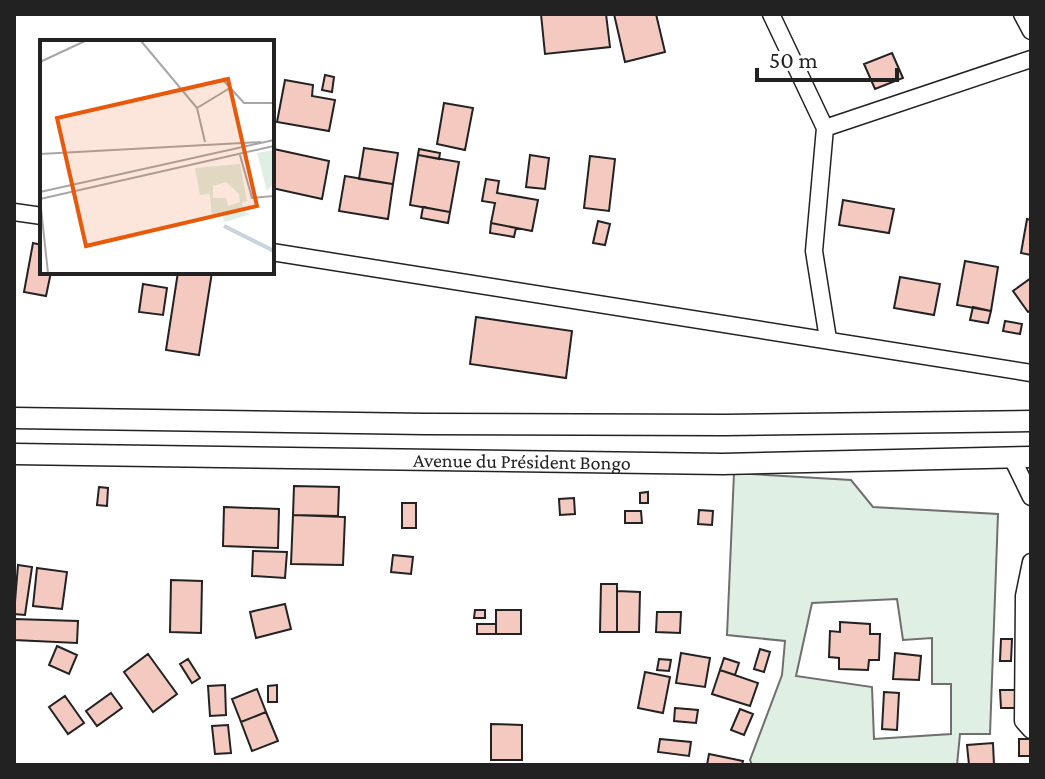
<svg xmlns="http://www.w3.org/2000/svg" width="1045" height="779" font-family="'Crimson Pro',serif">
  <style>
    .green { fill: #e0efe3; stroke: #6f6f6f; stroke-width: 2; fill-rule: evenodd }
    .building { fill: #f3c9c0; stroke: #222; stroke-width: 2 }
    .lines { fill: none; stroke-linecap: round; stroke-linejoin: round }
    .minor-casing { stroke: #222; stroke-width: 19 }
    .tertiary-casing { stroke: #222; stroke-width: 23 }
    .minor { stroke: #fff; stroke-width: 16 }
    .tertiary { stroke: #fff; stroke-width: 20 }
    .labels { text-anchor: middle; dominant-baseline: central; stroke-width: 6; stroke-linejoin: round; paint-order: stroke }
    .street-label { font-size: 20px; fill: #222; stroke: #fff }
    .inset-river { fill: none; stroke: #c7d3dd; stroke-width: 4 }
    .inset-road { fill: none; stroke: #a7a7a7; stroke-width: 2 }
    .view { fill: #e8590c; fill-opacity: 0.15; stroke: #e8590c; stroke-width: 4 }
    .inset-edge { fill: none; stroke: #222; stroke-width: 4 }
  </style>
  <rect width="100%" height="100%" fill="#fff"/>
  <!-- green -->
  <path class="green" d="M 734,473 L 851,480 L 873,507 L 998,514 L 990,734 L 960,734 L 957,765 L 752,765 L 750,760 L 782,675 L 785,641 L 727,635 ZM 897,599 L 903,640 L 932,638 L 932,684 L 951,684 L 951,734 L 874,739 L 872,687 L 796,676 L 812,603 Z"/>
  <!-- building -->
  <path class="building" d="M 541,14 L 606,14 L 610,47 L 545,54 Z
    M 614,14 L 656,14 L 665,52 L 625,62 Z
    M 892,53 L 903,78 L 875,89 L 864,64 Z
    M 325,75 L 334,77 L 332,92 L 322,90 Z
    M 285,80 L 313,85 L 312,96 L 335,100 L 329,131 L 277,122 Z
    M 444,103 L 473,108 L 465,150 L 437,144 Z
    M 364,148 L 398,153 L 393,184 L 359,179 Z
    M 274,149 L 329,161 L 322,199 L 272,188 Z
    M 419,149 L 440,153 L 439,159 L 418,155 Z
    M 418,155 L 459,162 L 450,212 L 410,205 Z
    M 530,155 L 549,158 L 545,189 L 526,187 Z
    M 590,156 L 615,159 L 609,211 L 584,208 Z
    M 345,176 L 393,184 L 388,219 L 339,211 Z
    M 486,179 L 499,181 L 497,193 L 538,200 L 532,231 L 491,223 L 495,203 L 482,201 Z
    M 843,200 L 894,209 L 889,233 L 839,225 Z
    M 423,207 L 450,212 L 448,223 L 421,218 Z
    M 1027,219 L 1031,220 L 1031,255 L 1021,253 Z
    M 598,221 L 610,224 L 605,245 L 593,243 Z
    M 491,223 L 516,228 L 514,237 L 490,233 Z
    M 33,243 L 42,245 L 42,272 L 51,272 L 46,296 L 24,292 Z
    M 965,261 L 998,267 L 991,311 L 957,305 Z
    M 178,272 L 212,272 L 199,355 L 166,350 Z
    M 900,277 L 940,284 L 934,315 L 894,308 Z
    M 1031,278 L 1031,310 L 1028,312 L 1013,291 Z
    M 143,284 L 167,288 L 163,315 L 139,312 Z
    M 973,307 L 991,311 L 988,323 L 970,320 Z
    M 476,317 L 572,331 L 566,378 L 470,364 Z
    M 1005,321 L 1022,324 L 1020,334 L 1003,331 Z
    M 294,486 L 339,487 L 338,516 L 293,515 Z
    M 99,487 L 108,488 L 107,506 L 97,505 Z
    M 648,492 L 648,503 L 640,503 L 640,493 Z
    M 574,498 L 575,514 L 560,515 L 559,499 Z
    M 402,503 L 416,503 L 416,528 L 402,528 Z
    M 224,507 L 279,509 L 278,548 L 223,546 Z
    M 699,510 L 713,511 L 712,525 L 698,524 Z
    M 625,511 L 641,511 L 642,523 L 625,523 Z
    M 293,515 L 345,517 L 343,565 L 291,564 Z
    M 253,551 L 287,552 L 285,578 L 252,576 Z
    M 393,555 L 413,557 L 411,574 L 391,572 Z
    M 18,565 L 32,567 L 25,615 L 14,614 Z
    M 37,568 L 67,572 L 62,609 L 33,606 Z
    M 171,580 L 202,581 L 201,633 L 170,632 Z
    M 601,584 L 617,584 L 617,632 L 600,632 Z
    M 617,591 L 640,592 L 639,632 L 617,632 Z
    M 285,604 L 291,629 L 256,638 L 250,612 Z
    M 475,610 L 485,610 L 485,618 L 474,618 Z
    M 496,610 L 521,610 L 521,634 L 496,634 Z
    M 657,612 L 681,612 L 680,633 L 656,632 Z
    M 14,619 L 78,621 L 77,643 L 14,640 Z
    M 840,622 L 870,624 L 870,634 L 880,634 L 879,660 L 869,660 L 868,670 L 839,669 L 839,658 L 829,657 L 830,631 L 840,632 Z
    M 477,624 L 496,624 L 496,634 L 477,634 Z
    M 1001,639 L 1012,639 L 1011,661 L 1000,661 Z
    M 57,646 L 77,655 L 69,674 L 49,665 Z
    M 760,649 L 770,652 L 764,672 L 754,669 Z
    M 681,653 L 710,658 L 705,687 L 676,683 Z
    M 895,653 L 921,656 L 919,680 L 893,679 Z
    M 148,654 L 177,694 L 153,712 L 124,672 Z
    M 724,658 L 739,663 L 735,675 L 720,670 Z
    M 188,659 L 200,678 L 192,683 L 180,664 Z
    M 659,659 L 671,660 L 669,671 L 657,670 Z
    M 720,670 L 758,683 L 750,706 L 712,694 Z
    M 645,672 L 670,677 L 663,713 L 638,708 Z
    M 225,685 L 226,715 L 210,716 L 208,686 Z
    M 277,685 L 277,702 L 268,702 L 268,686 Z
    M 257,689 L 266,712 L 241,722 L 232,699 Z
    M 1000,690 L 1016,690 L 1017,708 L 1001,708 Z
    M 884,692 L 899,693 L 897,730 L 882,729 Z
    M 111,693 L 122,708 L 97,726 L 86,711 Z
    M 65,696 L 84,723 L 68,734 L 49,707 Z
    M 675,708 L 698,710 L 696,723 L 674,721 Z
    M 740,709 L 753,714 L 744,735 L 731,730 Z
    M 266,712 L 278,741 L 252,751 L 241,722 Z
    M 491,724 L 522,725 L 522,760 L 491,760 Z
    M 228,725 L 231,753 L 215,754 L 212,726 Z
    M 660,739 L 691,742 L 689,756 L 658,752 Z
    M 1019,739 L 1031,739 L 1031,756 L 1019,756 Z
    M 993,743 L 994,765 L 969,765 L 967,745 Z
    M 709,754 L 743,761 L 742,765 L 707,765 Z"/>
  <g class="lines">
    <!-- minor casing -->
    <g class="minor-casing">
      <path id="minor" d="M 771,14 L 825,128 L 814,251 L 828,339
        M 1022,14 L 1031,31
        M 825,128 L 1031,59
        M 14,212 L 42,216
        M 272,252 L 1031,373
        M 1012,458 L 1031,497
        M 1031,562 L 1024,596 L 1023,721 L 1031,730"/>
    </g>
    <!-- tertiary casing -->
    <g class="tertiary-casing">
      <g id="tertiary">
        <path d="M 14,418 L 425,424 L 724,425 L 1031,421"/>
        <path id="s1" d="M 14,454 L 723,464 L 1031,457"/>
      </g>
    </g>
    <!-- minor -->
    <use href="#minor" class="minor"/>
    <!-- tertiary -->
    <use href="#tertiary" class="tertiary"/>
  </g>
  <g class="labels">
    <!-- street labels -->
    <g class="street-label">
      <text stroke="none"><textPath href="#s1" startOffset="508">Avenue du Président Bongo</textPath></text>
    </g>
  </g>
  <!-- overview -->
  <g transform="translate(40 40)">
    <rect width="234" height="234" fill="#fff"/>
    <path d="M 234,110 L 234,143 L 227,151 L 217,113 ZM 200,124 L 207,161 L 202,162 L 203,171 L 210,174 L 185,182 L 181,174 L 172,180 L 170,154 L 160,155 L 155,128 ZM 186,142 L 199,154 L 200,162 L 188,166 L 186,158 L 173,158 L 173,146 Z" fill="#e0efe3" fill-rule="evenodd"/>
    <path class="inset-river" d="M 184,186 L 234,211"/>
    <path class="inset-road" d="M 101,1 L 157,68 L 165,102M 0,22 L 45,1M 183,40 L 204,63 L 234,63M 157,68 L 190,48M 0,114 L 221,102M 200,115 L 212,158 L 234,156M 0,152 L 234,100M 0,159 L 234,106M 0,159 L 8,233"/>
    <path class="view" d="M 188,39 L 217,166 L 46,206 L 17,78 Z"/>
    <rect width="234" height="234" class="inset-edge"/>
  </g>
  <!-- border -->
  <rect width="1045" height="779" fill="none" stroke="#222222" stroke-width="32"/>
  <!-- scale -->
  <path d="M757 68v12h140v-12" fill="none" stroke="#222222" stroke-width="4"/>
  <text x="769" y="68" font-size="24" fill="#222222" stroke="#ffffff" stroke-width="6" paint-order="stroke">50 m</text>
</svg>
